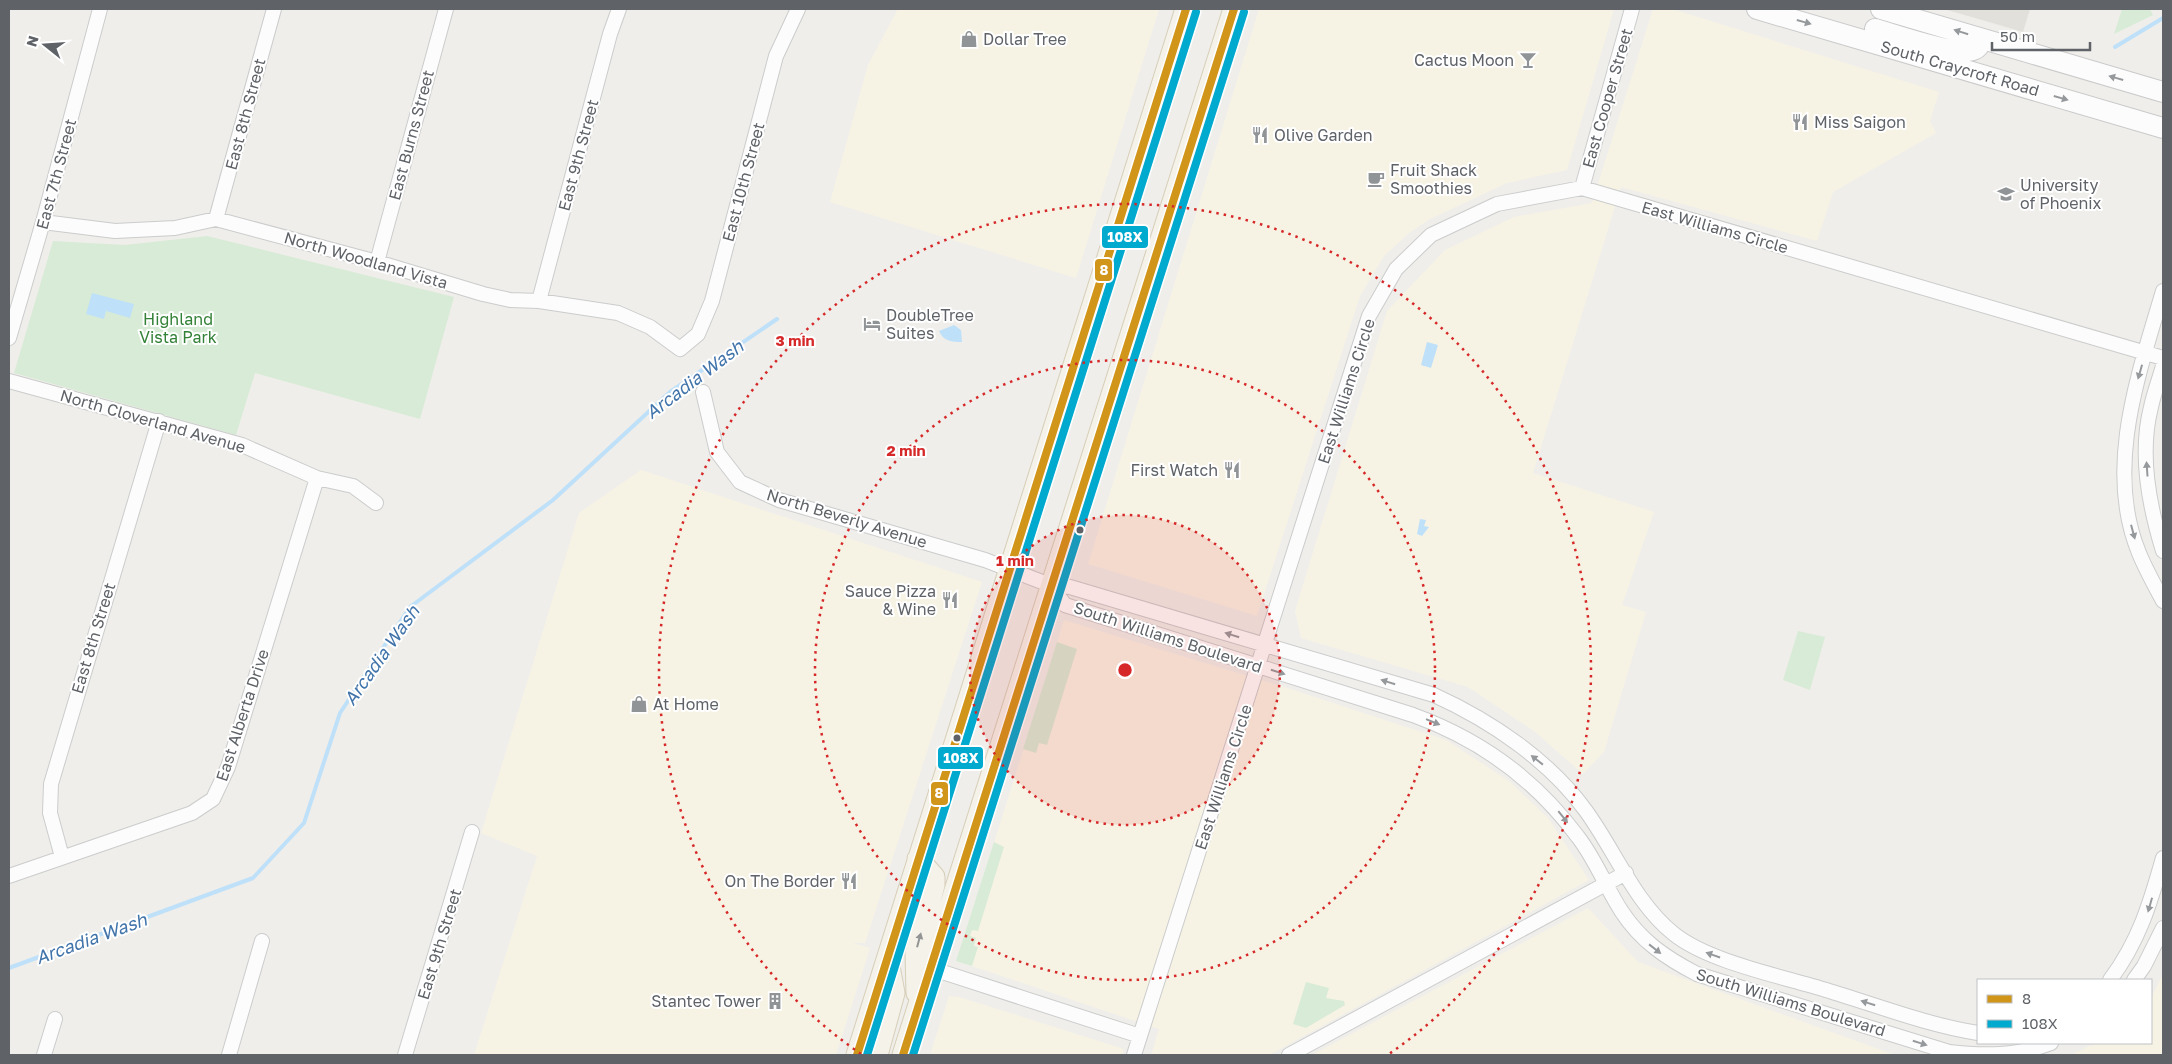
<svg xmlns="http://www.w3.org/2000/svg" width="2172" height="1064" font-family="'Golos Text',sans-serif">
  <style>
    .commercial { fill: #f7f3e4 }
    .education { fill: #e2e0da }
    .green { fill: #d8ebd6 }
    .water { fill: #bfe0f9 }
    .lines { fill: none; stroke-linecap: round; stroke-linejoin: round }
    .stream { stroke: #bfe0f9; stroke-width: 4 }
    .minor-casing { stroke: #cbcccc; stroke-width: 16 }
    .secondary-casing { stroke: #cacacb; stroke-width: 22 }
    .primary-casing { stroke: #d7ceb8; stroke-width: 23 }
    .minor { stroke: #fdfcfc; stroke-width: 14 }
    .secondary { stroke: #fdfcfc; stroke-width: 20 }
    .primary { stroke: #f4f2e9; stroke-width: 21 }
    .bus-1-casing { stroke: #fff; stroke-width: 11 }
    .bus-2-casing { stroke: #fff; stroke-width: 11 }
    .bus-1 { stroke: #d1951a; stroke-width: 8 }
    .bus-2 { stroke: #00a9ce; stroke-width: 8 }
    .oneway { fill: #96999c }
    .oneway2 { fill: #939595 }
    .ring { fill: none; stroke: #d62828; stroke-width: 2.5; stroke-dasharray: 2.5 5 }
    .bus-dot { fill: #5f6368; stroke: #fff; stroke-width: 2 }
    .labels { text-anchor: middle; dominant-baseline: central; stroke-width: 4; stroke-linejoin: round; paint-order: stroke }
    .poi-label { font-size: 16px; fill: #5f6368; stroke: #fff; text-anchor: start }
    .street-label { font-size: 16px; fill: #5f6368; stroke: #fff }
    .park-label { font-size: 16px; fill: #348238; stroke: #fff }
    .water-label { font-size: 18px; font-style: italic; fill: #4174aa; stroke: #fff }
    .centre { fill: #d62828; stroke: #fff; stroke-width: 2.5 }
    .ring-label { font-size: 15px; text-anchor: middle; font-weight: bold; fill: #d62828; stroke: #fff; stroke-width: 4; stroke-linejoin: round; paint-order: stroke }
    .line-badge { stroke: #fff; stroke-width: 2 }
    .badge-label { font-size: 14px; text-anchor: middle; font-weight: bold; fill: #fff }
  </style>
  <rect width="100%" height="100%" fill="#efeeea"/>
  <!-- commercial -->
  <path class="commercial" d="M 898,9 L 1159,9 L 1076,278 L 830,202 L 868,65 Z
    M 1259,9 L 1614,9 L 1567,170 L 1507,183 L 1430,219 L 1409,233 L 1384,256 L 1360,296 L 1257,616 L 1088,564 Z
    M 1653,9 L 1672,9 L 1939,92 L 1930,121 L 1936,133 L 1833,192 L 1817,241 L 1621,187 L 1533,473 L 1654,512 L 1622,605 L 1646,612 L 1604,752 L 1583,774 L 1534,731 L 1468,687 L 1301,638 L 1295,611 L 1387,311 L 1445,250 L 1514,217 L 1592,203 Z
    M 641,470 L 982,582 L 865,943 L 853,943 L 870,948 L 836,1055 L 474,1055 L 537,856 L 481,833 L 579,513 Z
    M 1064,620 L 1278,685 L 1446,740 L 1509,781 L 1548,818 L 1589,880 L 1269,1055 L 1151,1055 L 1159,1029 L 957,961 Z
    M 1588,908 L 1638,962 L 1895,1055 L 1312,1055 Z
    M 2163,975 L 2163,1055 L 2071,1055 L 2096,1043 L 2151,1043 L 2151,998 Z
    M 949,996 L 959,997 L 1124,1049 L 1122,1055 L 930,1055 Z"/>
  <!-- education -->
  <path class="education" d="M 1944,9 L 2030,9 L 2023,32 Z"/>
  <!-- green -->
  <path class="green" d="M 2122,9 L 2150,9 L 2153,15 L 2114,34 Z
    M 207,236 L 454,297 L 420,419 L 255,373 L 236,435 L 14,373 L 53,241 L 125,245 Z
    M 1798,631 L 1825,637 L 1810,690 L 1783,680 Z
    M 1057,642 L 1077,649 L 1047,745 L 1039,743 L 1036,753 L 1023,749 Z
    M 994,842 L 1004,847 L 978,931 L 972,930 L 970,936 L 976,938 L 974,946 L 978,947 L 972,966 L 956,961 Z
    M 1306,982 L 1329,988 L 1326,998 L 1344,1001 L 1345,1005 L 1306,1028 L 1293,1024 Z"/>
  <!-- water -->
  <path class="water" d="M 92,293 L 134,304 L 130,318 L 106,311 L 104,319 L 86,314 Z
    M 954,325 L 961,330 L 962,342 C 952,342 943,341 939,331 Z
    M 1427,342 L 1438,345 L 1431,368 L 1421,365 Z
    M 1420,519 L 1426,520 L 1424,526 L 1429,527 L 1422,536 L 1417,534 Z"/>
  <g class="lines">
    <!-- stream -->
    <path class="stream" d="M 2115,47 L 2163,18
      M 9,968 L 253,878 L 304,823 L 340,713 L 410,607 L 553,500 L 670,392 L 777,319"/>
    <!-- minor casing -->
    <g class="minor-casing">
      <path id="minor" d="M 1582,188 L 1632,9
        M 216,219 L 274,9
        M 43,222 L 115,231 L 175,228 L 216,219 L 377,262 L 483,294 L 510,300 L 539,301 L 618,313 L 650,327 L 680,349 L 698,334 L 712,301 L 776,56 L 798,9
        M 377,262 L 446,9
        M 2163,291 C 2139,373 2104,468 2139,553 C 2146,570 2155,586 2163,601
        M 539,301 L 610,34 L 619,9
        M 9,338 L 43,222 L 100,9
        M 2163,366 C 2159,380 2154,393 2151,407 C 2139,454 2149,505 2163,551
        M 9,381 L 242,445 L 317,478 L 353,486 L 376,503
        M 703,392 L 717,452 L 740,482 L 779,500 L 985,560 L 1050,585
        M 62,857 L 50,813 L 51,784 L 159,421
        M 9,876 L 192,813 L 213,799 L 228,767 L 317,478
        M 930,968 L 1140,1036
        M 2110,980 C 2139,941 2150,904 2163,858
        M 2134,980 L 2144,966 L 2163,928
        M 1978,1033 C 1927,1025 1876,1005 1826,990 C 1781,976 1709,962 1674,934 C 1635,903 1615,851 1586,811 C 1549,760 1491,721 1434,695 L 1070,587 L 1050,585 L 1065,605 L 1413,715 C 1479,739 1536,780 1578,837 C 1596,860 1606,888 1622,912 C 1641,941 1666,958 1697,974 L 1949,1052 C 1984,1056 2017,1056 2051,1043
        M 44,1055 L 55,1019
        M 229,1055 L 262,941
        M 405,1055 L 472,832
        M 1134,1055 L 1369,316 L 1396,269 L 1431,235 L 1497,204 L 1582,188 L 2163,358
        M 1289,1055 L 1626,873"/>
    </g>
    <!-- secondary casing -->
    <g class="secondary-casing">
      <path id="secondary" d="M 1757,9 L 2163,128
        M 1881,9 L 2163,92
        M 1875,29 C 1894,34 1958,57 1973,50 C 1979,48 1980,44 1982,39"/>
    </g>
    <!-- primary casing -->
    <g class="primary-casing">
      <path id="primary" d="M 917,993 L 916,953 L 934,885 L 934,877 L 918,859
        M 857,1055 L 1186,9
        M 877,1055 L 894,993 L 888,961
        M 903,1055 L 1234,9"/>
    </g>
    <!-- minor -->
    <use href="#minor" class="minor"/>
    <!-- secondary -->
    <use href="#secondary" class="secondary"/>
    <!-- primary -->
    <use href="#primary" class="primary"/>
    <!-- bus-1 casing -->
    <g class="bus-1-casing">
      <path id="bus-1" d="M 857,1055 L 1186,9
        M 903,1055 L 1234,9"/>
    </g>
    <!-- bus-2 casing -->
    <g class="bus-2-casing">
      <path id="bus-2" d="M 867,1055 L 1196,12
        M 913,1055 L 1244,12"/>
    </g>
    <!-- bus-1 -->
    <use href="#bus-1" class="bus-1"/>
    <!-- bus-2 -->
    <use href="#bus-2" class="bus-2"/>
  </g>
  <!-- one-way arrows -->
  <defs><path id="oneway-solid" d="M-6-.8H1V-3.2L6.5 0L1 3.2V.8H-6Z" transform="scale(1.25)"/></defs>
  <g class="oneway">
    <use href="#oneway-solid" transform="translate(1804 22) rotate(16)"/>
    <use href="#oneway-solid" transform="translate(1961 32) rotate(-163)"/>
    <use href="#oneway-solid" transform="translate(2116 78) rotate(-164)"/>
    <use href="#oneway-solid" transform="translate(2061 98) rotate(16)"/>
    <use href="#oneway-solid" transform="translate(2140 372) rotate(106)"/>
    <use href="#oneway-solid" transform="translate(2147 469) rotate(-94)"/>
    <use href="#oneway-solid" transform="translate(2133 532) rotate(75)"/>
    <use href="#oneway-solid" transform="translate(1232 635) rotate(-163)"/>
    <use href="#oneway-solid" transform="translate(1278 672) rotate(18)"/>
    <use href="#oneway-solid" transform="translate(1388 682) rotate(-163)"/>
    <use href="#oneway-solid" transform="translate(1433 722) rotate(22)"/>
    <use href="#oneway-solid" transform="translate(1537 760) rotate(-142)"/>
    <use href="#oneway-solid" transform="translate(1563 817) rotate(51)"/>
    <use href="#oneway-solid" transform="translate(2150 905) rotate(106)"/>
    <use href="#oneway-solid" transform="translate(1655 949) rotate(38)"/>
    <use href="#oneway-solid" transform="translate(1713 955) rotate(-161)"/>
    <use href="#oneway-solid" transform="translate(1868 1003) rotate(-163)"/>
    <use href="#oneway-solid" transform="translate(1920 1043) rotate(17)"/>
  </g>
  <use class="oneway2" href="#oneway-solid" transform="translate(919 940) rotate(-75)"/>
  <!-- distance rings -->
  <circle cx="1125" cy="670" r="155" fill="#d62828" fill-opacity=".12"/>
  <g class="ring">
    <circle cx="1125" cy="670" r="155"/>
    <circle cx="1125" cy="670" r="310"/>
    <path d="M861 1054A466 466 0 1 1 1389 1054"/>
  </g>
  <!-- icons -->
  <defs>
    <g id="shop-bare" transform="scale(1.35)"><path d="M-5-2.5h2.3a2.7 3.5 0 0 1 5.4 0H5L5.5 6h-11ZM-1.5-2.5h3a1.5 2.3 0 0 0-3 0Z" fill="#919496" stroke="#fff" stroke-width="2.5" paint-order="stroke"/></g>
    <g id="bar-bare" transform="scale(1.35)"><path d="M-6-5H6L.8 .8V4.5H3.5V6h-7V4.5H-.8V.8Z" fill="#919496" stroke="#fff" stroke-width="2.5" paint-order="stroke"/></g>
    <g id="restaurant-bare" transform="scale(1.35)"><path d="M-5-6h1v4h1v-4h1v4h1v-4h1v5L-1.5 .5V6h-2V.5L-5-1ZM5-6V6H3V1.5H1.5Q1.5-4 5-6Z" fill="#919496" stroke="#fff" stroke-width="2.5" paint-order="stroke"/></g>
    <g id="cafe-bare" transform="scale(1.35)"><path d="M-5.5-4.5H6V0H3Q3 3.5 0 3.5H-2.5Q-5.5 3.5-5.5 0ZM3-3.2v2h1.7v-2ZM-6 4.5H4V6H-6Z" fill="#919496" stroke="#fff" stroke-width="2.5" paint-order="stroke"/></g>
    <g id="university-bare" transform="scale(1.35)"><path d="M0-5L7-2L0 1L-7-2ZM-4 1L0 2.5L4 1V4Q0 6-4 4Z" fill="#919496" stroke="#fff" stroke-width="2.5" paint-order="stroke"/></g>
    <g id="hotel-bare" transform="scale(1.35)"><path d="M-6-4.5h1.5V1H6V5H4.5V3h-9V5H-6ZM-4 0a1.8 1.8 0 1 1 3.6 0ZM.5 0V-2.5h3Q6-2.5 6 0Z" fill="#919496" stroke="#fff" stroke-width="2.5" paint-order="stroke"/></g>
    <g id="building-bare" transform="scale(1.35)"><path d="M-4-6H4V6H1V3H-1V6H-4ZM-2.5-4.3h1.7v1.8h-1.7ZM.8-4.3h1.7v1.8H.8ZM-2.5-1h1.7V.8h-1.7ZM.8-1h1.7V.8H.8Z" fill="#919496" stroke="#fff" stroke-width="2.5" paint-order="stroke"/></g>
  </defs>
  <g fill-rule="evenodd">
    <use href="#shop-bare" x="969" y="39"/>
    <use href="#bar-bare" x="1528" y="60"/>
    <use href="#restaurant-bare" x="1800" y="122"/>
    <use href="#restaurant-bare" x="1260" y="135"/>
    <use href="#cafe-bare" x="1376" y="179"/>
    <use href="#university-bare" x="2006" y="194"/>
    <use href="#hotel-bare" x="872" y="324"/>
    <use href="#restaurant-bare" x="1232" y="470"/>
    <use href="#restaurant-bare" x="950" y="600"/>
    <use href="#shop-bare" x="639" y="704"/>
    <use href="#restaurant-bare" x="849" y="881"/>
    <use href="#building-bare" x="775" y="1001"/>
  </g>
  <!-- markers -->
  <g class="bus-dot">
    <circle cx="1080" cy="530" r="4.5"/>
    <circle cx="957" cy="738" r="4.5"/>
  </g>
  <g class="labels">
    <!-- poi labels -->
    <g class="poi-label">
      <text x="983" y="39">Dollar Tree</text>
      <text x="1514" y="60" text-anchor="end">Cactus Moon</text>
      <text x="1814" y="122">Miss Saigon</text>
      <text x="1274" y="135">Olive Garden</text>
      <text x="1390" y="170">Fruit Shack<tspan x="1390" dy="18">Smoothies</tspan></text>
      <text x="2020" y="185">University<tspan x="2020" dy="18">of Phoenix</tspan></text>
      <text x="886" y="315">DoubleTree<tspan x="886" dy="18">Suites</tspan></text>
      <text x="1218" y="470" text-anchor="end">First Watch</text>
      <text x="936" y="591" text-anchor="end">Sauce Pizza<tspan x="936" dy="18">&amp; Wine</tspan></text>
      <text x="653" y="704">At Home</text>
      <text x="835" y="881" text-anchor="end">On The Border</text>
      <text x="761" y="1001" text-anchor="end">Stantec Tower</text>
    </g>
    <!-- street labels -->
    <g class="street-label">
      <text transform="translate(1960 68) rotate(16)">South Craycroft Road</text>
      <text transform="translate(1607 98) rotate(-74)">East Cooper Street</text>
      <text transform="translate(245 114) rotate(-75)">East 8th Street</text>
      <text transform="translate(411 135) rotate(-75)">East Burns Street</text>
      <text transform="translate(578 155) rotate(-75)">East 9th Street</text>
      <text transform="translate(56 174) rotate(-75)">East 7th Street</text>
      <text transform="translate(743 182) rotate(-75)">East 10th Street</text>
      <text transform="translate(1715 227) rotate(16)">East Williams Circle</text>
      <text transform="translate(366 260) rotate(16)">North Woodland Vista</text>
      <text transform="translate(1346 391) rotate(-72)">East Williams Circle</text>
      <text transform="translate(153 421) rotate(16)">North Cloverland Avenue</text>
      <text transform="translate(847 518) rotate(17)">North Beverly Avenue</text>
      <text transform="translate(1168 637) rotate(18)">South Williams Boulevard</text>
      <text transform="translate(93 638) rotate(-73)">East 8th Street</text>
      <text transform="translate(242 715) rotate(-72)">East Alberta Drive</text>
      <text transform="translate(1223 777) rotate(-72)">East Williams Circle</text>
      <text transform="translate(439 944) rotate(-73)">East 9th Street</text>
      <text transform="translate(1791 1002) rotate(17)">South Williams Boulevard</text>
    </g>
    <!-- park labels -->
    <g class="park-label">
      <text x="178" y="319">Highland<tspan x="178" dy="18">Vista Park</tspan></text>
    </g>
    <!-- water labels -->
    <g class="water-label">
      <text transform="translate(694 379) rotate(-37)">Arcadia Wash</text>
      <text transform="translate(381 655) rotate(-55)">Arcadia Wash</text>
      <text transform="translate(91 938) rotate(-20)">Arcadia Wash</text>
    </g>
  </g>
  <circle cx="1125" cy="670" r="8" class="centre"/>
  <g class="ring-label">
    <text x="795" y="346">3 min</text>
    <text x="906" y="456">2 min</text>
    <text x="1015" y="566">1 min</text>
  </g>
  <g class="line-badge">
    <rect x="1101" y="225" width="48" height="24" rx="5" fill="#00a9ce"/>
    <rect x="1094" y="258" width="19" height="24" rx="5" fill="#d1951a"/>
    <rect x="937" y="746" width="47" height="24" rx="5" fill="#00a9ce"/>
    <rect x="930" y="781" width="19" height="25" rx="5" fill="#d1951a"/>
  </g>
  <g class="badge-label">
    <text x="1125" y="242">108X</text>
    <text x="1104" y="275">8</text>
    <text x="961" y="763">108X</text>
    <text x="939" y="798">8</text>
  </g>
  <!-- border -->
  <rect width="2172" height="1064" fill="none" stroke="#5f6368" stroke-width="20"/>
  <!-- legend -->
  <rect x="1977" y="979" width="175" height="65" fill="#ffffff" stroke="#bfc1c3"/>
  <rect x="1987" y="995" width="25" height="8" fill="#d1951a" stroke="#bfc1c3"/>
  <text x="2022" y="1004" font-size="15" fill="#5f6368">8</text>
  <rect x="1987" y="1020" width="25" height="8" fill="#00a9ce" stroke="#bfc1c3"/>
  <text x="2022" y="1029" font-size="15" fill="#5f6368">108X</text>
  <!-- north arrow -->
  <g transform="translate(45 45) rotate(287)" stroke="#ffffff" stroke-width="4" paint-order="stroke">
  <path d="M0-4L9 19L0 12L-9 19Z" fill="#5f6368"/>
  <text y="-8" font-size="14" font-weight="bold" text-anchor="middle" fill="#5f6368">N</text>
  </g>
  <!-- scale -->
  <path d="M1992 42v8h98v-8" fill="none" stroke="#5f6368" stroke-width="2.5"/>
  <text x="2000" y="42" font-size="15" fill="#5f6368" stroke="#ffffff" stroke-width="4" paint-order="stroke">50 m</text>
</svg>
